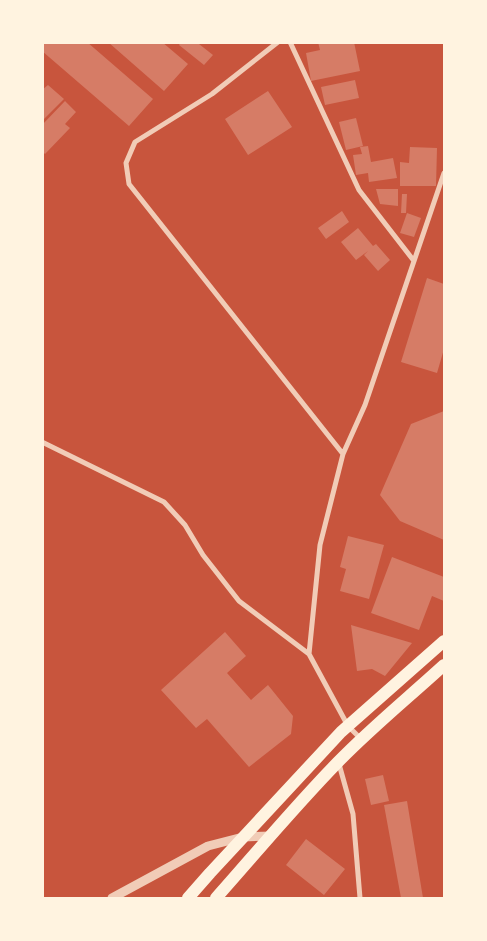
<svg xmlns="http://www.w3.org/2000/svg" width="487" height="941" font-family="Karla,sans-serif">
  <style>
    .building { fill: #d67c66 }
    .lines { fill: none; stroke-linecap: round; stroke-linejoin: round }
    .minor { stroke: #f1ccb7; stroke-width: 5 }
    .tertiary { stroke: #f1ccb7; stroke-width: 9 }
    .primary { stroke: #fff3e0; stroke-width: 12 }
  </style>
  <rect width="100%" height="100%" fill="#c8553d"/>
  <!-- building -->
  <path class="building" d="M 42,42 L 87,42 L 153,99 L 129,126 L 42,51 Z
    M 108,42 L 162,42 L 188,64 L 164,91 Z
    M 181,42 L 200,42 L 199,44 L 213,55 L 204,65 L 179,45 Z
    M 318,42 L 354,42 L 360,71 L 311,81 L 306,53 L 320,50 Z
    M 355,80 L 359,98 L 325,105 L 321,87 Z
    M 48,85 L 64,99 L 42,121 L 42,90 Z
    M 268,91 L 292,127 L 248,155 L 225,119 Z
    M 65,101 L 76,112 L 65,124 L 70,128 L 45,154 L 42,151 L 42,125 Z
    M 356,118 L 363,146 L 346,150 L 339,122 Z
    M 368,146 L 371,162 L 393,158 L 397,178 L 369,182 L 368,173 L 356,175 L 353,155 L 362,154 L 360,147 Z
    M 410,147 L 437,148 L 436,186 L 400,186 L 400,162 L 409,163 Z
    M 376,189 L 398,189 L 398,206 L 380,204 Z
    M 402,194 L 407,194 L 406,213 L 401,213 Z
    M 342,211 L 349,222 L 326,239 L 318,228 Z
    M 407,213 L 421,218 L 414,237 L 400,233 Z
    M 358,228 L 373,246 L 376,244 L 390,260 L 378,271 L 364,255 L 368,251 L 356,260 L 341,242 Z
    M 427,278 L 444,284 L 444,349 L 437,373 L 401,362 Z
    M 444,411 L 444,540 L 400,521 L 380,495 L 411,424 Z
    M 348,536 L 384,545 L 369,599 L 340,591 L 346,569 L 340,567 Z
    M 392,557 L 444,577 L 444,601 L 432,596 L 419,630 L 371,613 Z
    M 351,625 L 412,643 L 385,676 L 372,669 L 357,671 Z
    M 225,632 L 246,656 L 227,673 L 251,700 L 268,685 L 293,716 L 291,734 L 249,767 L 207,719 L 196,728 L 161,690 Z
    M 383,775 L 389,801 L 371,805 L 365,779 Z
    M 407,801 L 423,898 L 401,898 L 384,805 Z
    M 306,839 L 345,869 L 324,895 L 286,865 Z"/>
  <g class="lines">
    <!-- minor -->
    <path class="minor" d="M 278,42 L 212,94 L 135,142 L 126,163 L 129,184 L 343,454
      M 290,42 L 359,190 L 414,261
      M 42,442 L 164,502 L 185,525 L 203,555 L 239,601 L 309,654
      M 361,739 L 348,726 L 309,654 L 320,545 L 343,454 L 365,405 L 444,173
      M 339,764 L 353,814 L 360,898"/>
    <!-- tertiary -->
    <path class="tertiary" d="M 112,898 L 208,846 L 243,837 L 271,836"/>
    <!-- primary -->
    <path class="primary" d="M 188,898 L 210,873 L 341,732 L 444,641
      M 216,898 C 256,853 295,806 338,762 C 371,728 409,697 444,665"/>
  </g>
  <!-- border -->
  <rect width="487" height="941" fill="none" stroke="#fff3e0" stroke-width="88"/>
</svg>
